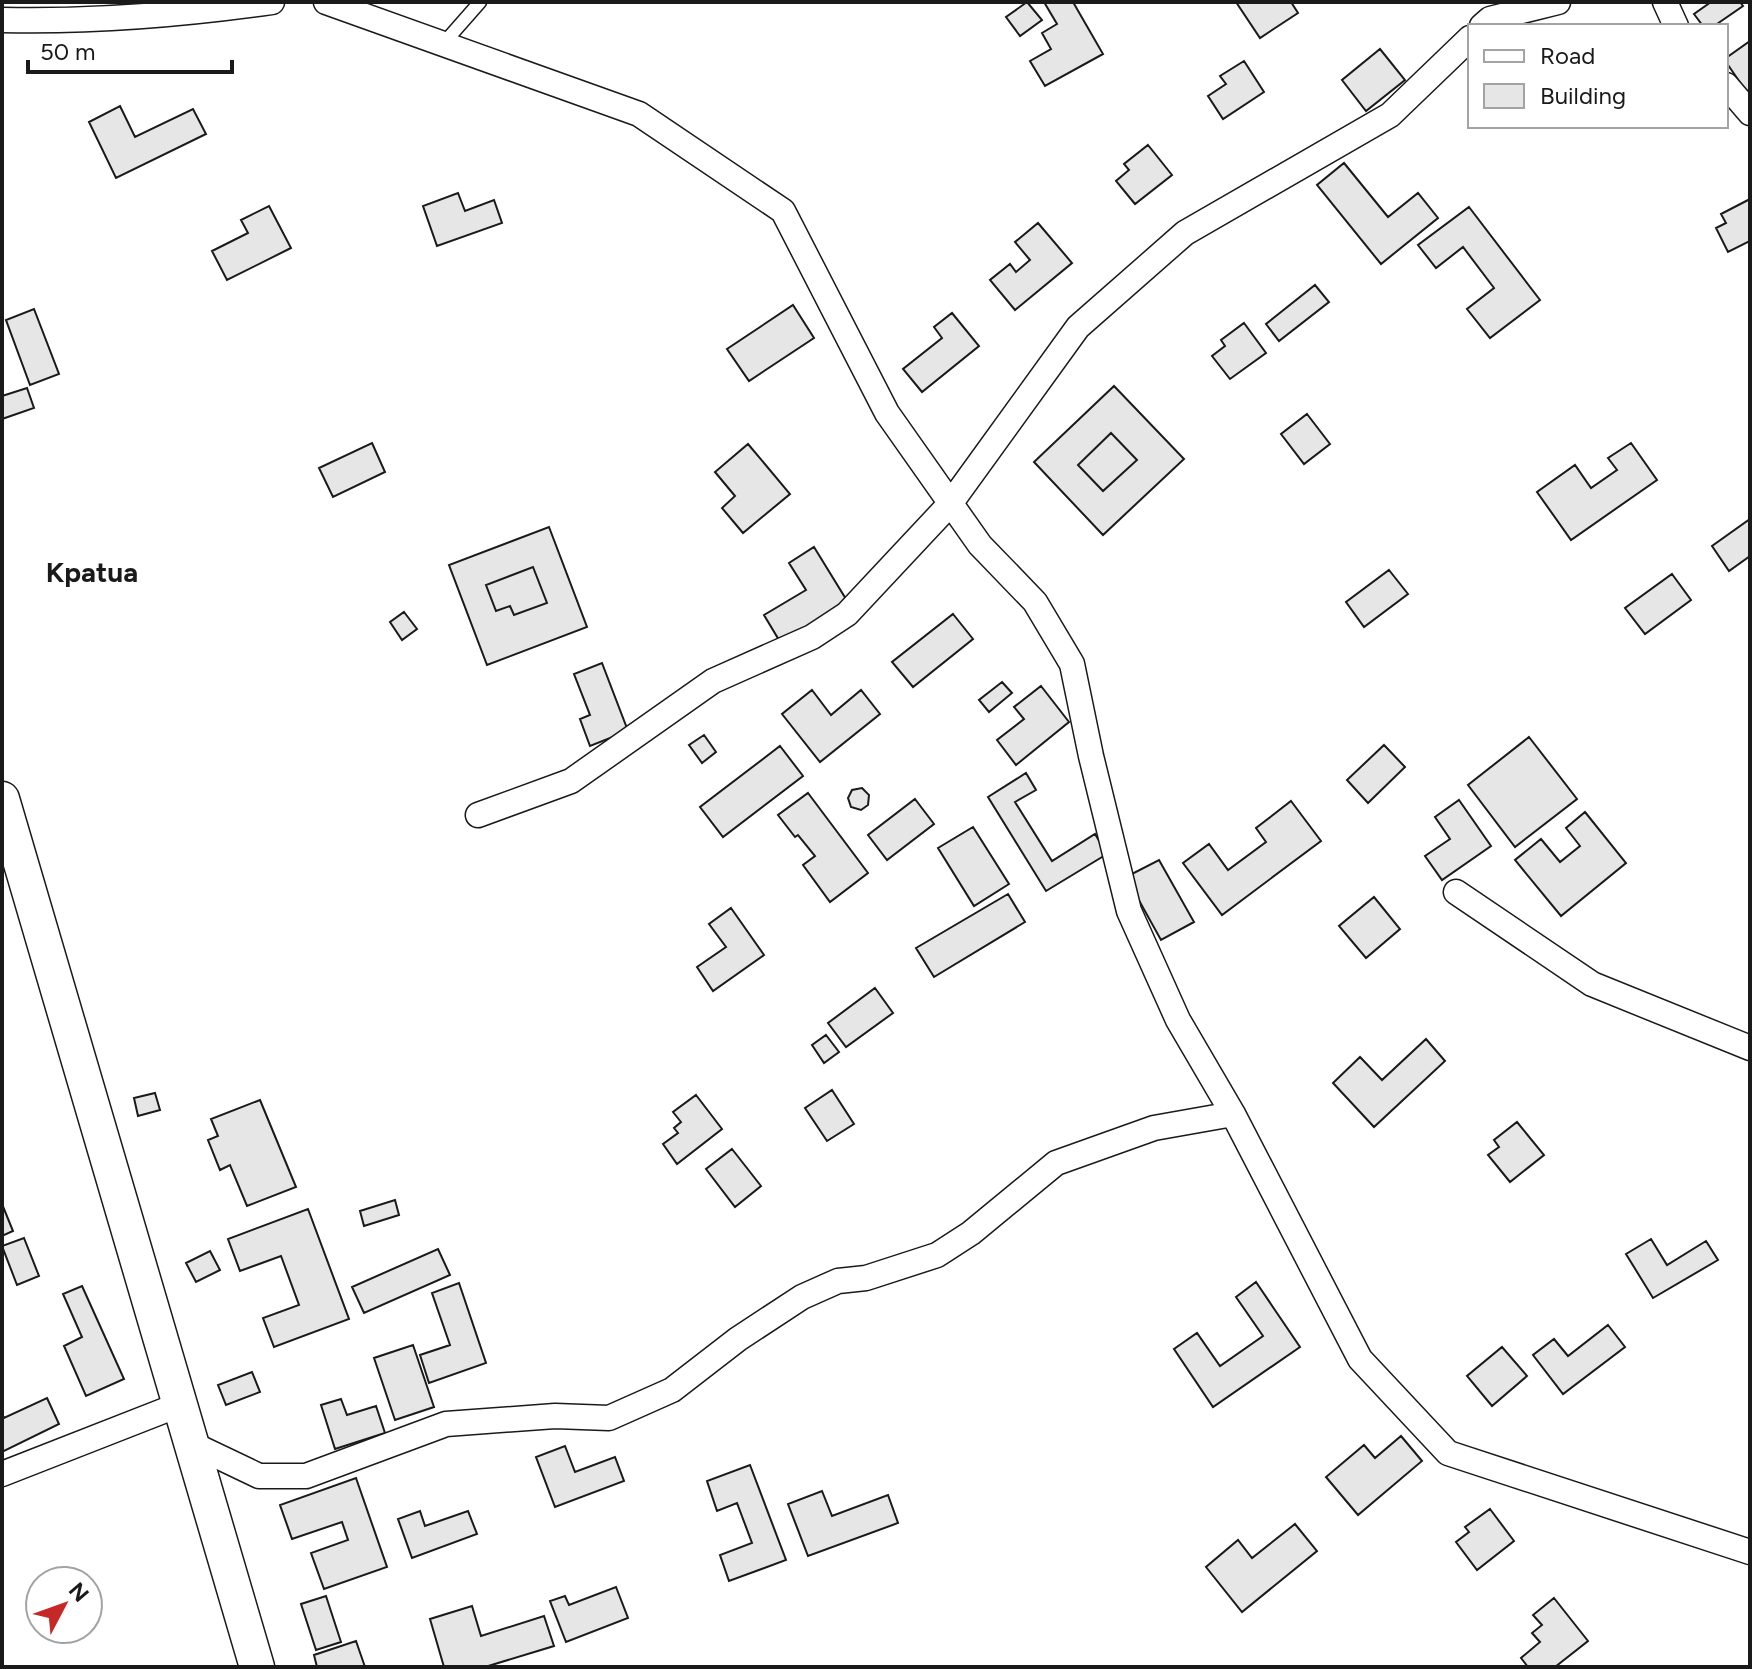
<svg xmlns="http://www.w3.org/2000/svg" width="1752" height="1669" font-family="Figtree,sans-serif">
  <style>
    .building { fill: #e6e6e6; stroke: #1a1a1a; stroke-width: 2; fill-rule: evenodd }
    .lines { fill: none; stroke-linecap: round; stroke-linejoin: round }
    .lane-casing { stroke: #1a1a1a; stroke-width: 15 }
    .street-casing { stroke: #1a1a1a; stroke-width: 27 }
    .secondary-casing { stroke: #1a1a1a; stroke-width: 37 }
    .lane { stroke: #fff; stroke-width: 12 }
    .street { stroke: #fff; stroke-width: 24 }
    .secondary { stroke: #fff; stroke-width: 34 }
    .labels { text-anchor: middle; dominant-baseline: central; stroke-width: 6; stroke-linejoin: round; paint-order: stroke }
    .district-label { font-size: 28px; font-weight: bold; fill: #1a1a1a; stroke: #fff }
  </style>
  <rect width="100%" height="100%" fill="#fff"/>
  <!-- building -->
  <path class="building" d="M 1027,2 L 1042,20 L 1020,36 L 1006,17 Z
    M 1044,2 L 1073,2 L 1103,54 L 1045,86 L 1030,61 L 1051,49 L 1042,33 L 1057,24 Z
    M 1236,2 L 1291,2 L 1298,13 L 1260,38 Z
    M 1711,2 L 1740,2 L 1743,6 L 1714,26 L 1703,26 L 1694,14 Z
    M 1750,41 L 1750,97 L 1726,62 L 1726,58 Z
    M 1380,49 L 1405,80 L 1366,111 L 1342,80 Z
    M 1244,61 L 1264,92 L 1223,119 L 1208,96 L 1226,84 L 1220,76 Z
    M 120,106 L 135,137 L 193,109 L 206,134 L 116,178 L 89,122 Z
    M 1148,145 L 1172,175 L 1135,204 L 1116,181 L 1129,170 L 1124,164 Z
    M 1344,163 L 1388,217 L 1418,193 L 1438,218 L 1381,264 L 1317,185 Z
    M 458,193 L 465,211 L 494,200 L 502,223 L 437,246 L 423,206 Z
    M 1750,199 L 1750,241 L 1728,252 L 1716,228 L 1726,223 L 1721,214 Z
    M 269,206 L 291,248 L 227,280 L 212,251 L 248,233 L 241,220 Z
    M 1469,207 L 1540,300 L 1490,338 L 1467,309 L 1494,288 L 1463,247 L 1436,268 L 1418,245 Z
    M 1038,223 L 1072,263 L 1015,310 L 990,280 L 1010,264 L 1016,272 L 1030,260 L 1015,242 Z
    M 1315,285 L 1329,302 L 1279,341 L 1266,324 Z
    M 793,305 L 814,338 L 749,381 L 727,349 Z
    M 34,309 L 59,374 L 30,385 L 6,320 Z
    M 952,313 L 979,346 L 922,392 L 903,369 L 942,338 L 934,327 Z
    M 1244,323 L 1266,353 L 1230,379 L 1212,356 L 1225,346 L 1221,340 Z
    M 1114,386 L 1184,459 L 1103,535 L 1034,462 ZM 1111,433 L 1137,460 L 1103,491 L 1078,465 Z
    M 27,388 L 34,408 L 2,419 L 2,396 Z
    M 1307,414 L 1330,444 L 1304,464 L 1281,434 Z
    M 1111,433 L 1137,460 L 1103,491 L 1078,465 Z
    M 372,443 L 385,472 L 333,497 L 319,468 Z
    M 1631,443 L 1657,480 L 1571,540 L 1537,492 L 1575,465 L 1591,488 L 1617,470 L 1608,458 Z
    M 748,444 L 790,494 L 743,533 L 722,508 L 735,496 L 715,472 Z
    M 1750,519 L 1750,556 L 1729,571 L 1712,546 Z
    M 549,527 L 587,627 L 487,665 L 449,565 ZM 533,567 L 547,603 L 514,615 L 510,606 L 496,611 L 486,585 Z
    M 814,547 L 849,604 L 782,645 L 764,615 L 806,590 L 789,563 Z
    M 533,567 L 547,603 L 514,615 L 510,606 L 496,611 L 486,585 Z
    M 1389,570 L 1408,594 L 1364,627 L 1346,602 Z
    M 1672,574 L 1691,600 L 1645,634 L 1625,608 Z
    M 404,612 L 417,629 L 402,640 L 390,622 Z
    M 953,614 L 973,639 L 913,687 L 892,662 Z
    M 602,663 L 628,731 L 590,746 L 580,719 L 590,715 L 574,674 Z
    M 1002,682 L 1012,693 L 989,712 L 979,700 Z
    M 1041,686 L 1069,722 L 1016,765 L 997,740 L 1024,719 L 1014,707 Z
    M 812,690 L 831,715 L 861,690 L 880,714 L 820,762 L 782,714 Z
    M 704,735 L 716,752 L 702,763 L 689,745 Z
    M 1529,737 L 1577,799 L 1515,847 L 1468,785 Z
    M 1384,745 L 1405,767 L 1368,803 L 1347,780 Z
    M 780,746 L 803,776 L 723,837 L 700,807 Z
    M 1026,773 L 1036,790 L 1015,802 L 1052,861 L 1095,834 L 1107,854 L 1046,891 L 988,797 Z
    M 862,788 L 869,795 L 868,805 L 861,810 L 851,807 L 848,798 L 852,790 Z
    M 808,793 L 868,873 L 830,902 L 803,865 L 815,856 L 798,835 L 795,837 L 778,815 Z
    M 915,799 L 934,824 L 887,860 L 868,835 Z
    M 1459,800 L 1491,846 L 1442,880 L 1425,856 L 1450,839 L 1435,817 Z
    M 1291,801 L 1321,841 L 1222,915 L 1183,863 L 1209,844 L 1228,870 L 1266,842 L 1256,828 Z
    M 1585,812 L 1626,863 L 1561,916 L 1515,860 L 1541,839 L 1560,862 L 1580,846 L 1566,828 Z
    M 973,827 L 1009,884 L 974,906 L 938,848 Z
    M 1159,860 L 1194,922 L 1161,940 L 1126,877 Z
    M 1008,894 L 1025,922 L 934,977 L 916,948 Z
    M 1374,897 L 1400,929 L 1366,958 L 1339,926 Z
    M 731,908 L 764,955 L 713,991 L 697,967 L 726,947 L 709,924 Z
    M 875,988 L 893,1013 L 846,1047 L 828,1023 Z
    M 826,1035 L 839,1052 L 824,1063 L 812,1045 Z
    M 1426,1039 L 1445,1061 L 1374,1127 L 1333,1083 L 1360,1057 L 1382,1080 Z
    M 832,1090 L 854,1124 L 827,1141 L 805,1108 Z
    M 155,1093 L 160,1110 L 138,1116 L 134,1098 Z
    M 696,1095 L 722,1129 L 677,1164 L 663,1144 L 678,1133 L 674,1128 L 681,1122 L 673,1112 Z
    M 260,1100 L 296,1187 L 247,1206 L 230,1165 L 220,1170 L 208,1140 L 218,1136 L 211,1119 Z
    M 1517,1122 L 1544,1155 L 1510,1182 L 1488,1155 L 1499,1147 L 1494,1140 Z
    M 732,1149 L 761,1186 L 735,1207 L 706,1169 Z
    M 395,1200 L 399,1215 L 364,1226 L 360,1211 Z
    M 2,1204 L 13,1231 L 2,1236 Z
    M 308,1209 L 349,1319 L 274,1347 L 263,1318 L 299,1305 L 281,1256 L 240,1271 L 228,1239 Z
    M 24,1238 L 39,1276 L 17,1285 L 2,1246 Z
    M 1651,1239 L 1667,1265 L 1706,1241 L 1718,1260 L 1653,1298 L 1626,1254 Z
    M 438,1249 L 450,1275 L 364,1313 L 352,1287 Z
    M 210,1251 L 220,1270 L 196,1282 L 186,1263 Z
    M 1256,1282 L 1300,1347 L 1213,1407 L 1174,1349 L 1197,1333 L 1220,1366 L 1263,1336 L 1236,1297 Z
    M 459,1283 L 486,1363 L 429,1383 L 420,1355 L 450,1345 L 432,1293 Z
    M 82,1286 L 124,1379 L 86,1396 L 64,1346 L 82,1337 L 63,1294 Z
    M 1608,1325 L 1625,1347 L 1563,1394 L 1533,1355 L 1554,1339 L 1568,1356 Z
    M 413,1345 L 434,1407 L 395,1420 L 374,1358 Z
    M 1502,1347 L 1527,1376 L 1492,1406 L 1467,1376 Z
    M 252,1372 L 260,1392 L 226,1405 L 218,1385 Z
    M 47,1398 L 59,1424 L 2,1452 L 2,1414 L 4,1418 Z
    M 341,1399 L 347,1415 L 376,1406 L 385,1433 L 335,1449 L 321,1405 Z
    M 1401,1436 L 1422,1461 L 1358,1515 L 1326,1477 L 1364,1445 L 1375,1458 Z
    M 565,1446 L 575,1472 L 615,1457 L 624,1481 L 555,1507 L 536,1457 Z
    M 750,1465 L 786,1560 L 729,1581 L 720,1555 L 752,1543 L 737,1503 L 717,1511 L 707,1481 Z
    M 356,1478 L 387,1567 L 324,1589 L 311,1553 L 348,1540 L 342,1522 L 292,1539 L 280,1505 Z
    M 822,1491 L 832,1516 L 888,1495 L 898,1523 L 808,1556 L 788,1504 Z
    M 1490,1509 L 1514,1541 L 1477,1570 L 1456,1542 L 1469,1532 L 1465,1527 Z
    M 420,1511 L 425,1526 L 468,1511 L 477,1534 L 412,1558 L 398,1519 Z
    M 1295,1524 L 1317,1551 L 1242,1612 L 1206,1567 L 1238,1540 L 1252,1558 Z
    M 616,1587 L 628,1618 L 566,1642 L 550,1601 L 565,1596 L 569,1605 Z
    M 326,1596 L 341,1642 L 316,1650 L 301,1604 Z
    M 1554,1598 L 1588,1641 L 1555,1667 L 1528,1667 L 1521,1658 L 1540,1642 L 1532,1633 L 1542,1625 L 1533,1615 Z
    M 472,1606 L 481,1636 L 544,1616 L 554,1646 L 485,1667 L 444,1667 L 430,1619 Z
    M 356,1641 L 365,1667 L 317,1667 L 314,1655 Z"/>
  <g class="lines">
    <!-- lane casing -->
    <g class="lane-casing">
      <path id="lane" d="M 444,43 L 480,2"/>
    </g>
    <!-- street casing -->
    <g class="street-casing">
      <path id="street" d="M 326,2 L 639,114 L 783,211 L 887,413 L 980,545 L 1035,602 L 1072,664 L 1091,756 L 1129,911 L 1178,1020 L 1233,1114 L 1360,1359 L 1448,1453 L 1750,1552
        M 1665,2 L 1676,26
        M 2,20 C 88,22 187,14 272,2
        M 1482,26 L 1490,19 L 1558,2
        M 1726,85 L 1750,113
        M 478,815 L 571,781 L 713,681 L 812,637 L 847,614 L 950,504 L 1078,327 L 1185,233 L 1390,115 L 1470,38
        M 1456,892 L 1592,984 L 1750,1048
        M 192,1444 L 259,1476 L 306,1476 L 446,1424 L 555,1416 L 609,1418 L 672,1390 L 738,1339 L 802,1297 L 838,1281 L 866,1278 L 937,1255 L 971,1233 L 1056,1163 L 1154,1128 L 1233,1114
        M 2,1474 L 181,1404"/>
    </g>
    <!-- secondary casing -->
    <g class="secondary-casing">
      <path id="secondary" d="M 2,799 L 257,1667"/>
    </g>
    <!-- lane -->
    <use href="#lane" class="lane"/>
    <!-- street -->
    <use href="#street" class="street"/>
    <!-- secondary -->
    <use href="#secondary" class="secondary"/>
  </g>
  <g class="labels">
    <!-- district labels -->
    <g class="district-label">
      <text x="92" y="572">Kpatua</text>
    </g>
  </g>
  <!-- border -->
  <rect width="1752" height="1669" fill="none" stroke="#1a1a1a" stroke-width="8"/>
  <!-- legend -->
  <rect x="1468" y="24" width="260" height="104" fill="#ffffff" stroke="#a3a3a3" stroke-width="2"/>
  <rect x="1484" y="50" width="40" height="12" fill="#ffffff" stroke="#a3a3a3" stroke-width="2"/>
  <text x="1540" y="64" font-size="24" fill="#1a1a1a">Road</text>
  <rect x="1484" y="84" width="40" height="24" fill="#e6e6e6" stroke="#a3a3a3" stroke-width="2"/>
  <text x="1540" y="104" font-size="24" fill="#1a1a1a">Building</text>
  <!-- north arrow -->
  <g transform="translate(64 1605) rotate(49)"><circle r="38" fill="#ffffff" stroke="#a3a3a3" stroke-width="2"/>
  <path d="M0-6L14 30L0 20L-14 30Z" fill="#c62828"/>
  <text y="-12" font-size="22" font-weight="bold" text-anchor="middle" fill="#1a1a1a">N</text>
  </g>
  <!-- scale -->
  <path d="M28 60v12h204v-12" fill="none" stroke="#1a1a1a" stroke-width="4"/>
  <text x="40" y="60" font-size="24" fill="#1a1a1a" stroke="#ffffff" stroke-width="6" paint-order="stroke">50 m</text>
</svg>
